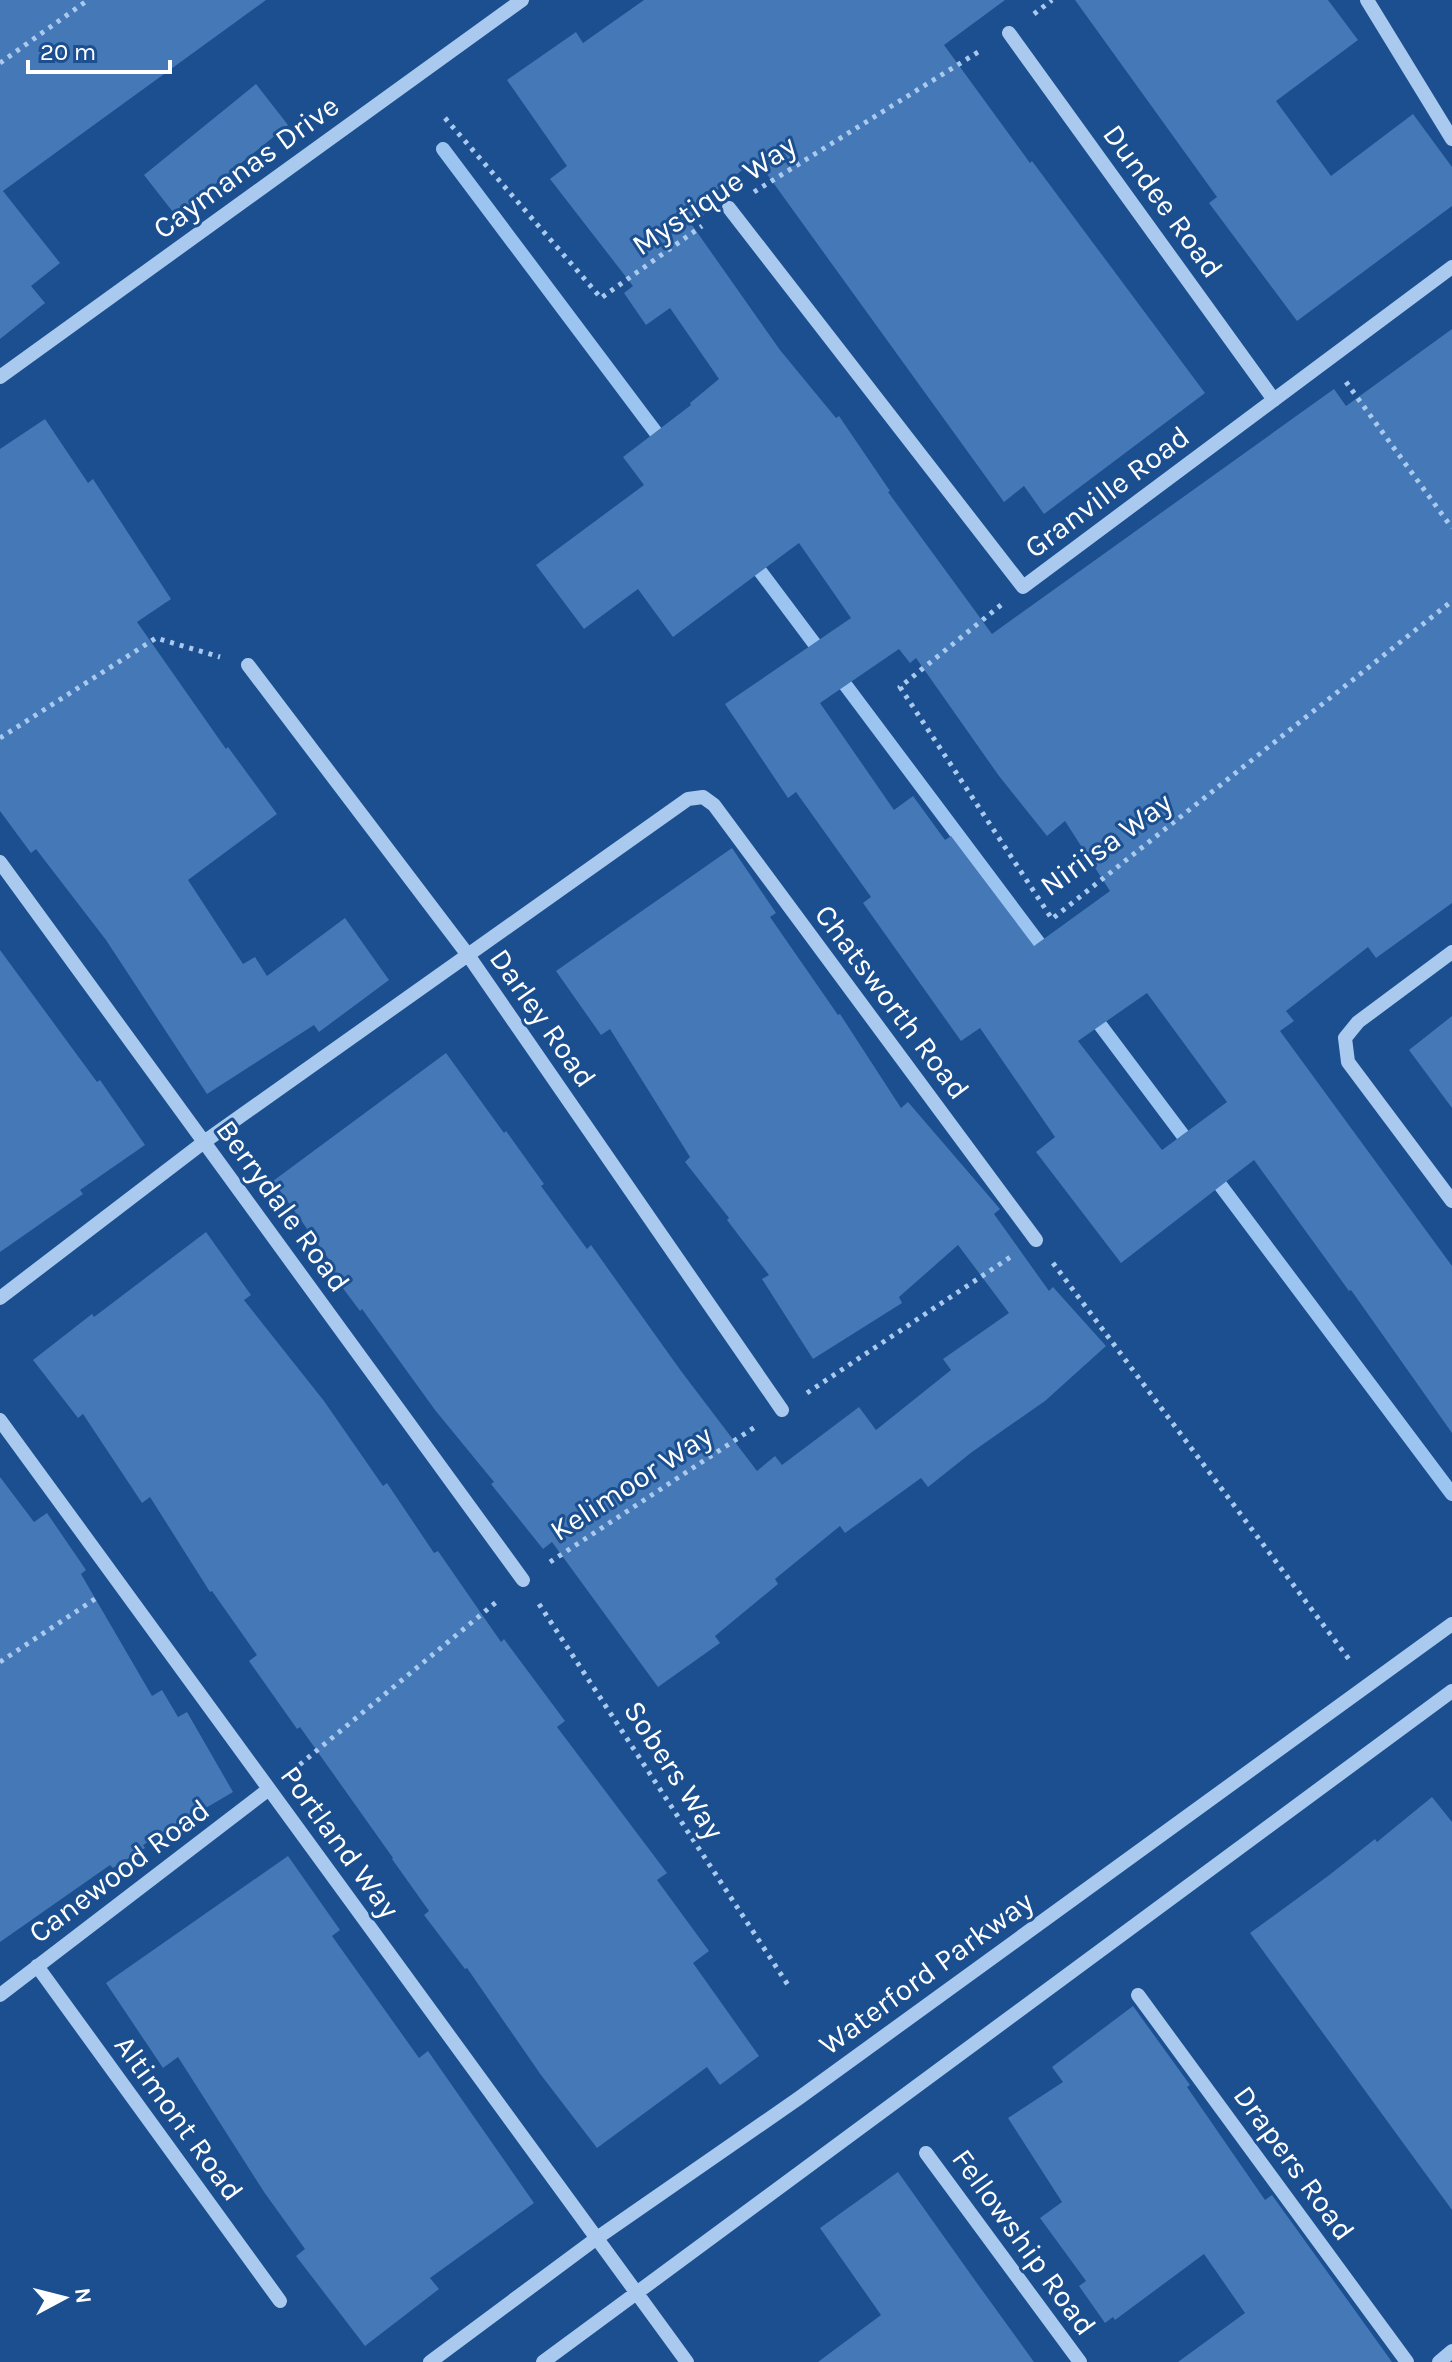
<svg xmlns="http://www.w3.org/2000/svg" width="1452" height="2362" font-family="Karla,sans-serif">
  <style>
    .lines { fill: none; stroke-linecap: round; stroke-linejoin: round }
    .stream { stroke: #9cc4f0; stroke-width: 14 }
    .building { fill: #4478b7; fill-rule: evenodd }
    .path { stroke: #a9c9ee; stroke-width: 5; stroke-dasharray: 4 6; stroke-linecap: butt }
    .minor { stroke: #a9c9ee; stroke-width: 14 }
    .labels { text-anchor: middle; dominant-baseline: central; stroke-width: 6; stroke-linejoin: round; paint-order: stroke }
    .street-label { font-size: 30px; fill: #fff; stroke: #1b4f8f }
  </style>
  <rect width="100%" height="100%" fill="#1b4f8f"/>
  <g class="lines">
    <!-- stream -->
    <path class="stream" d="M 443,149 L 666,446
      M 751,559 L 1050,958
      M 1089,1010 L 1194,1150
      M 1209,1170 L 1452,1494"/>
  </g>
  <!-- building -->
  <path class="building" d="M 0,0 L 266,0 L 3,191 L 60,263 L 31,286 L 45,303 L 0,339 Z
    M 644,0 L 1005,0 L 944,45 L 1030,163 L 1032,161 L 1205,393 L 1044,514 L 1024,486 L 1004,502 L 756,159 L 697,206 L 704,215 L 692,225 L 780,350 L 836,418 L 839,416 L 890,491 L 888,492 L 992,634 L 1334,389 L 1346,406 L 1452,329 L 1452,903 L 1376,958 L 1368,947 L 1286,1011 L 1294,1021 L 1280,1031 L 1452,1266 L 1452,1433 L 1351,1290 L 1349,1291 L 1254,1160 L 1121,1263 L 1036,1152 L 1055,1137 L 980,1028 L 961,1041 L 863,903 L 871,897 L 796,792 L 788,798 L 725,704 L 851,618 L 799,543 L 673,637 L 638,589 L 584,629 L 536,565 L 644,485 L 623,457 L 691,405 L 690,403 L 719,379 L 670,308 L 646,325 L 624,293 L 633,286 L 550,179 L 567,166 L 507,80 L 576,32 L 583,43 ZM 899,649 L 910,663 L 916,658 L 999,776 L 1047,836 L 1065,821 L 1110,891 L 1034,946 L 951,836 L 945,840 L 913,796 L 894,810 L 820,703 ZM 1147,993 L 1227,1102 L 1162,1150 L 1078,1041 Z
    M 1075,0 L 1328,0 L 1358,40 L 1276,101 L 1331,176 L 1413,114 L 1452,167 L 1452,206 L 1297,321 L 1209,203 L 1217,197 Z
    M 256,84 L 288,125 L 176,216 L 144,175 Z
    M 45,419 L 88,483 L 93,479 L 171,599 L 137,622 L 226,749 L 228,747 L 277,814 L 188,880 L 243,964 L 255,957 L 267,976 L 345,918 L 389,980 L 319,1032 L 314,1025 L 207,1094 L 106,940 L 36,849 L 31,853 L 0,811 L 0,449 Z
    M 732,848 L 776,913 L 770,917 L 838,1015 L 840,1014 L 901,1108 L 908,1102 L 1000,1209 L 994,1214 L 1049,1291 L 1053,1287 L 1106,1346 L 1045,1401 L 972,1452 L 928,1487 L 921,1478 L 845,1533 L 840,1526 L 775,1579 L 778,1584 L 715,1636 L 720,1643 L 658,1687 L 552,1542 L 543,1549 L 491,1484 L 494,1482 L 435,1410 L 362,1309 L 360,1311 L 330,1271 L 335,1268 L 273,1181 L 446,1053 L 504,1133 L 506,1131 L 544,1184 L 541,1186 L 587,1249 L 591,1245 L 681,1371 L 757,1471 L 775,1456 L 782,1465 L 859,1407 L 876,1430 L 951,1370 L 943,1359 L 1009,1313 L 958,1245 L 899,1297 L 902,1303 L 813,1359 L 762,1279 L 769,1275 L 727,1220 L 729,1218 L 685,1162 L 690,1157 L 610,1029 L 601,1035 L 556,971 Z
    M 0,950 L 97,1082 L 100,1080 L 145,1145 L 80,1190 L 83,1194 L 0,1252 Z
    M 1452,1016 L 1452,1108 L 1409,1050 Z
    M 206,1232 L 251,1295 L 244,1300 L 324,1401 L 383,1486 L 387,1483 L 434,1553 L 438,1551 L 501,1642 L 504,1639 L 565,1721 L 557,1727 L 667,1873 L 657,1880 L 709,1951 L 693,1963 L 759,2056 L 720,2085 L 707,2067 L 597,2148 L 541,2075 L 467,1968 L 465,1969 L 424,1915 L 429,1911 L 392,1859 L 393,1858 L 300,1727 L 297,1729 L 249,1661 L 257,1655 L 212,1591 L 210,1592 L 150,1497 L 142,1503 L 83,1414 L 78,1418 L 33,1360 L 92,1314 L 94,1317 Z
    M 0,1477 L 34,1522 L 47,1513 L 86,1570 L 81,1574 L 152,1696 L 162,1690 L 178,1717 L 187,1712 L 233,1792 L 143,1845 L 145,1848 L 113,1868 L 110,1865 L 0,1942 Z
    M 1432,1797 L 1452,1822 L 1452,2210 L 1250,1933 L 1328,1876 L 1375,1839 L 1377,1842 Z
    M 288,1856 L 340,1930 L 332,1936 L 419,2058 L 428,2051 L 534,2203 L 430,2278 L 439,2289 L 365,2346 L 296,2256 L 305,2249 L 264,2192 L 178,2057 L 163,2068 L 106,1983 Z
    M 1133,2006 L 1190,2085 L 1187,2087 L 1265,2200 L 1272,2195 L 1392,2362 L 1178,2362 L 1245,2313 L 1204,2254 L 1115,2320 L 1113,2317 L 1105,2323 L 1079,2286 L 1086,2281 L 1040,2218 L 1062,2202 L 1008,2118 L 1063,2082 L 1052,2067 Z
    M 898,2172 L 974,2279 L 1034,2362 L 818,2362 L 881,2315 L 820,2228 Z"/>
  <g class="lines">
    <!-- path -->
    <path class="path" d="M 1034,14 L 1052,0
      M 0,63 L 88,0
      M 445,118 L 601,298 L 702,226
      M 754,192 L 983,49
      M 1346,382 L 1452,528
      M 1001,605 L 900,687 L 1052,919 L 1452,601
      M 0,738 L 156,638 L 220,657
      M 1053,1263 L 1351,1662
      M 807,1393 L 1012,1256
      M 550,1562 L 755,1427
      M 539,1604 L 788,1985
      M 0,1662 L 95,1599
      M 292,1771 L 500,1599"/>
    <!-- minor -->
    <path class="minor" d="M 1367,0 L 1452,139
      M 1009,33 L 1274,400
      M 729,208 L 1023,587 L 1452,267
      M 0,377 L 522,0
      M 248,665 L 468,955 L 782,1410
      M 0,862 L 523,1580
      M 1452,952 L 1358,1022 L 1345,1038 L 1348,1062 L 1452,1201
      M 0,1298 L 204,1142 L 688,799 L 703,797 L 714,805 L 1036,1240
      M 0,1420 L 687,2362
      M 37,1966 L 280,2301
      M 0,1995 L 269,1789
      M 1138,1995 L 1407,2362
      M 926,2153 L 1080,2362
      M 430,2362 L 597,2238 L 799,2098 L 1452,1624
      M 543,2362 L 1452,1691
      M 1439,2362 L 1452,2351"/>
  </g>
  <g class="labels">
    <!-- street labels -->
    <g class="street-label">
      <text transform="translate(246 167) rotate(-36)">Caymanas Drive</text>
      <text transform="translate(714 195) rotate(-34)">Mystique Way</text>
      <text transform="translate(1163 201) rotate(54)">Dundee Road</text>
      <text transform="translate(1107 492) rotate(-37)">Granville Road</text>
      <text transform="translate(1106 844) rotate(-36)">Niriisa Way</text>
      <text transform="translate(892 1002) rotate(53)">Chatsworth Road</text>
      <text transform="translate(543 1018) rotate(55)">Darley Road</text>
      <text transform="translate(283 1206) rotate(54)">Berrydale Road</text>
      <text transform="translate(631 1483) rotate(-33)">Kelimoor Way</text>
      <text transform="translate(674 1770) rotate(57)">Sobers Way</text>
      <text transform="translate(340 1842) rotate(54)">Portland Way</text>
      <text transform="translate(119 1871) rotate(-37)">Canewood Road</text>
      <text transform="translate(926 1973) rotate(-36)">Waterford Parkway</text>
      <text transform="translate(179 2118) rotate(54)">Altimont Road</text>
      <text transform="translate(1294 2163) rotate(54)">Drapers Road</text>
      <text transform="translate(1024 2242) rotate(54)">Fellowship Road</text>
    </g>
  </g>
  <!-- north arrow -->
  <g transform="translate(64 2298) rotate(83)" stroke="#1b4f8f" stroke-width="6" paint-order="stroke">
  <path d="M0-6L14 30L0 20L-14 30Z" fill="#ffffff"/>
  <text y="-12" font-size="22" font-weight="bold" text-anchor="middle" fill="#ffffff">N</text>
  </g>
  <!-- scale -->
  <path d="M28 60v12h142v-12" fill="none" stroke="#ffffff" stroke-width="4"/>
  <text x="40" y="60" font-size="24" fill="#ffffff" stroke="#1b4f8f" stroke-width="6" paint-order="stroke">20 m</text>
</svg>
